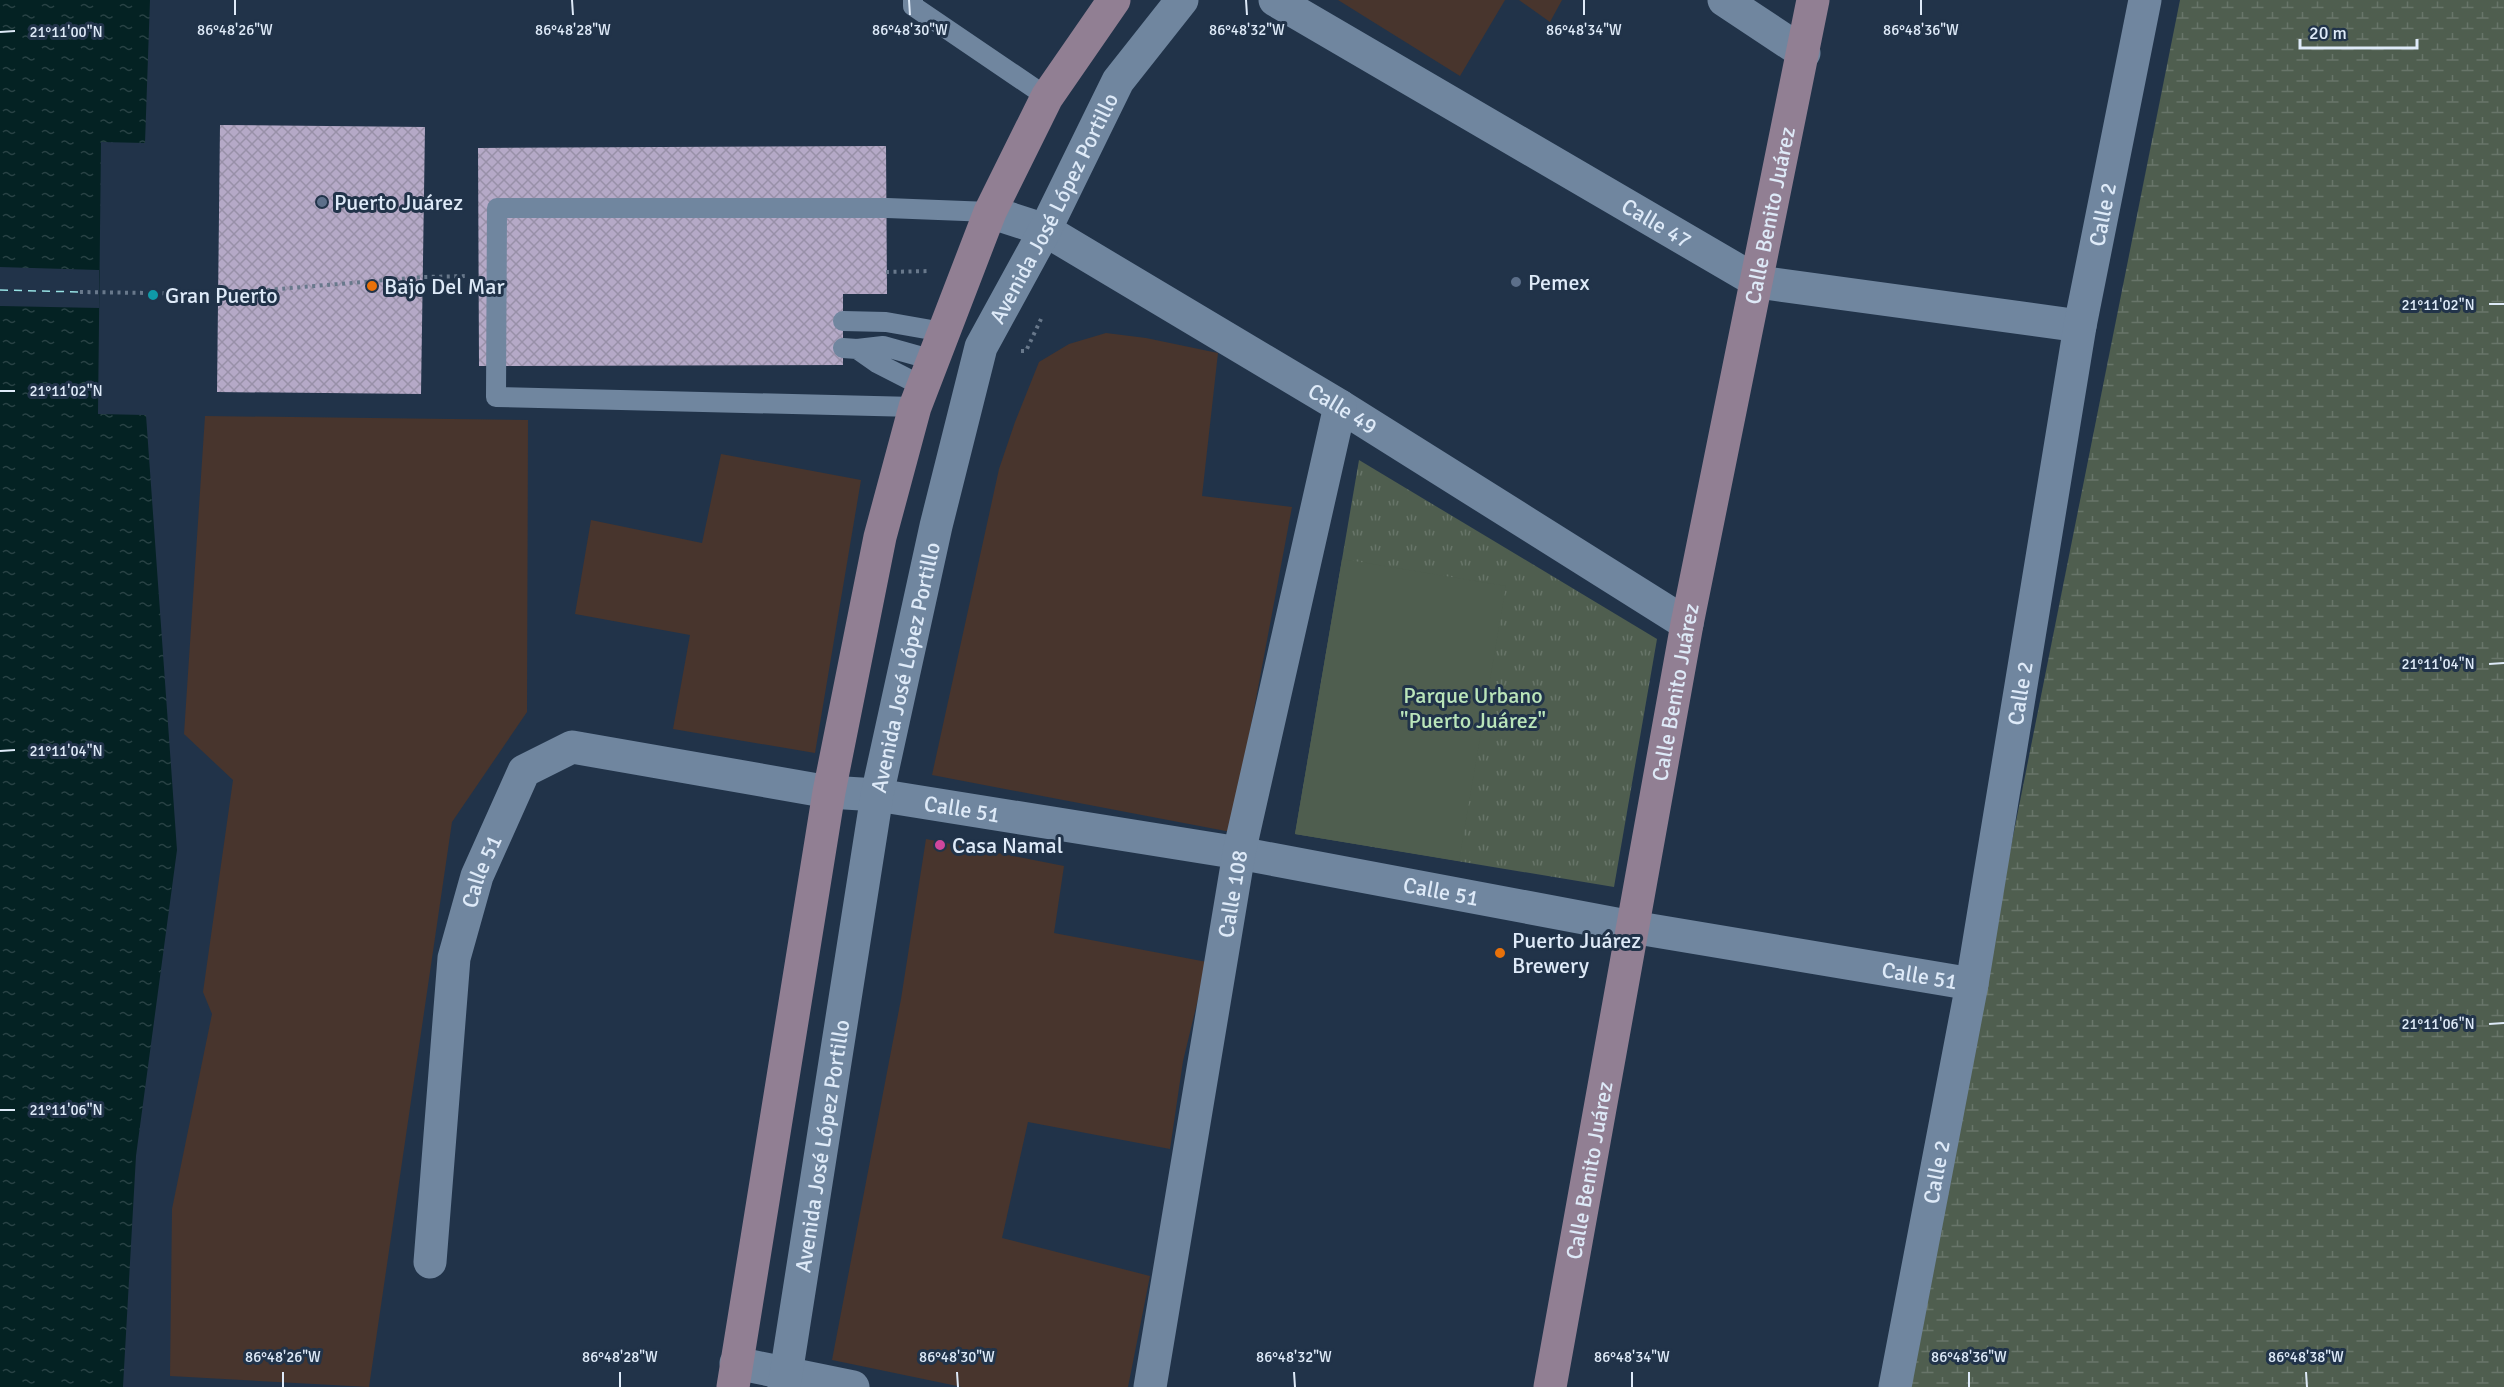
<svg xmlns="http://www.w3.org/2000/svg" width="2504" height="1387" font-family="Signika,sans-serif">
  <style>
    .commercial { fill: #48352d }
    .grass { fill: url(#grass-tufts) }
    .wetland { fill: url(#wetland-marsh) }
    .pitch { fill: #4f5e4f }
    .water { fill: url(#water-ripples) }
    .pier { fill: #213349 }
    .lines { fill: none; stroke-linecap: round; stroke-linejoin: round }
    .ferry { stroke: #97e1e4; stroke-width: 1.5; stroke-dasharray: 8 6; stroke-linecap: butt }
    .building { fill: url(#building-cross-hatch) }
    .path { stroke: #68788b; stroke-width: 4; stroke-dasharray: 3 4.5; stroke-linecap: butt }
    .lane { stroke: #70869f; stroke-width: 20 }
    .street { stroke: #70869f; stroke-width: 33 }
    .secondary { stroke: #917f93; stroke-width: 33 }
    .ticks { fill: none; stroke: #deeaf8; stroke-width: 2 }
    .service-dot { fill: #5c6f8a; stroke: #213349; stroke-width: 2 }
    .food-dot { fill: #e8710a; stroke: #213349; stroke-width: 2 }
    .culture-dot { fill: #0f9aa8; stroke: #213349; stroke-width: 2 }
    .hotel-dot { fill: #d1479c; stroke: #213349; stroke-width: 2 }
    .labels { text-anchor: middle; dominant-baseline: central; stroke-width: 6; stroke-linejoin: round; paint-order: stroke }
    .poi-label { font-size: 22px; fill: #deeaf8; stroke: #213349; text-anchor: start }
    .street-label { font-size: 22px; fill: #deeaf8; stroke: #213349 }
    .park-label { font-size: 22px; fill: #bae5ba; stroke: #213349 }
    .ticks-label { font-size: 15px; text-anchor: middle; fill: #deeaf8; stroke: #213349; stroke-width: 6; stroke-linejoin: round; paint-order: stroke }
  </style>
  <defs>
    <pattern id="grass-tufts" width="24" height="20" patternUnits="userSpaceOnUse" patternTransform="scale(1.5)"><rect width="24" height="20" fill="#4f5e4f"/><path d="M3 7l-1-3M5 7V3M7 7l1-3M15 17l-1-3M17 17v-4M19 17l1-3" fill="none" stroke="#687569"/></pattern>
    <pattern id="wetland-marsh" width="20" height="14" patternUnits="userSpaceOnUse" patternTransform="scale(1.5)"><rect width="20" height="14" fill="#4f5e4f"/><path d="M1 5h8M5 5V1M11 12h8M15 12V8" fill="none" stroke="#687569"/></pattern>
    <pattern id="water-ripples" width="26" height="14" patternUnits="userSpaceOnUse" patternTransform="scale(1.5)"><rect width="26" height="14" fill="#042223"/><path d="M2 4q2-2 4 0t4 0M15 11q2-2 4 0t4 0" fill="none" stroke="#284244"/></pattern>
    <pattern id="building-cross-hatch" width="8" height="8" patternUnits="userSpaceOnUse" patternTransform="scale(1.5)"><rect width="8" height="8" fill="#b5a9c7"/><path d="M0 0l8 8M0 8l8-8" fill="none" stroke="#9890a8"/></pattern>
  </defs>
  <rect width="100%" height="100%" fill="#213349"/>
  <!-- commercial -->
  <path class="commercial" d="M 1338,0 L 1505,0 L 1460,76 Z
    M 1519,0 L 1562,0 L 1550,22 Z
    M 1106,333 L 1146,338 L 1218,353 L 1202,496 L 1292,507 L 1231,832 L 932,775 L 999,469 L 1015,422 L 1039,362 L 1069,344 Z
    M 205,416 L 528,420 L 527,712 L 452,822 L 369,1387 L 170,1376 L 172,1209 L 212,1014 L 203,992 L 233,780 L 184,734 Z
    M 721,454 L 861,480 L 815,753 L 673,729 L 690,635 L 575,614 L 591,520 L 702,543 Z
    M 926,839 L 1064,866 L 1054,933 L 1207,962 L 1183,1061 L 1170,1149 L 1028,1122 L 1002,1238 L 1150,1276 L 1128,1387 L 962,1387 L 832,1360 L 901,999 Z"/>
  <!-- grass -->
  <path class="grass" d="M 1359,460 L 1657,639 L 1614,887 L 1295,834 Z"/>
  <!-- wetland -->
  <path class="wetland" d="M 2180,0 L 2504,0 L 2504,1387 L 1903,1387 Z"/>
  <!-- pitch -->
  <path class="pitch" d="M 1342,559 L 1506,586 L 1459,861 L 1295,834 Z"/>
  <!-- water -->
  <path class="water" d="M 0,0 L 150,0 L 145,143 L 101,142 L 98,414 L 146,415 L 177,850 L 136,1156 L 123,1387 L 0,1387 Z"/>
  <!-- pier -->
  <path class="pier" d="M 0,267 L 99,270 L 99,308 L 0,306 Z"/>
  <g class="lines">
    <!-- ferry -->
    <path class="ferry" d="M 0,290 L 80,292"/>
  </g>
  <!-- building -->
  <path class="building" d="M 220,125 L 425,127 L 421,394 L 217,392 Z
    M 886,146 L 887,294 L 843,294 L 843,365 L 479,366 L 478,148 Z"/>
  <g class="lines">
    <!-- path -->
    <path class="path" d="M 886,272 L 929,271
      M 80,292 L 219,294 L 423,277 L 468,276
      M 1021,351 L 1026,351 L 1041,319"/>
    <!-- lane -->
    <path class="lane" d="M 913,0 L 913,6 L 1047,97
      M 843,321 L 886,322 L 943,332
      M 843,348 L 857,349 L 877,363 L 922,386
      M 857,349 L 883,346 L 933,360
      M 915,407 L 496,397 L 497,208 L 887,208 L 990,212"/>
    <!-- street -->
    <g class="street">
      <path id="s1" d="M 1275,0 L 1758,282 L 2080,326"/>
      <path d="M 1724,0 L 1804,53"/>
      <path id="s2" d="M 990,212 L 1045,230 L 1340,406 L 1687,624"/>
      <path id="s3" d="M 430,1262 L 454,958 L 477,876 L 524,771 L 572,747 L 829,792 L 877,795 L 1239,853 L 1632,927 L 1972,984"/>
      <path d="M 736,1363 L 853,1387"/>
      <path id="s4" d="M 784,1387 L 877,795 L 936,526 L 981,347 L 1045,230 L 1118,81 L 1182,0"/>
      <path id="s5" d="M 1150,1387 L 1239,853 L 1340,406"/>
      <path id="s6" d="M 1895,1387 L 1972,984 L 2080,326 L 2145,0"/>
    </g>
    <!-- secondary -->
    <g class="secondary">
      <path d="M 733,1387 L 829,792 L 880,537 L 915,407 L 990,212 L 1047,97 L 1114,0"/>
      <path id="s7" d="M 1550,1387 L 1687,624 L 1813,0"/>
    </g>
  </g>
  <!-- ticks -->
  <path class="ticks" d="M 235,0 L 235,15M 572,0 L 573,15M 909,0 L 910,15M 1246,0 L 1247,15M 1584,0 L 1584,15M 1921,0 L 1921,15M 0,32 L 15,31M 2489,304 L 2504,304M 0,391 L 15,391M 2489,664 L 2504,663M 0,751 L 15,750M 2489,1024 L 2504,1023M 0,1110 L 15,1110M 283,1372 L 283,1387M 620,1372 L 620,1387M 957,1372 L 958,1387M 1294,1372 L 1295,1387M 1632,1372 L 1632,1387M 1969,1372 L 1969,1387M 2306,1372 L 2307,1387"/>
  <!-- markers -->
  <g class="service-dot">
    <circle cx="322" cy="202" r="6"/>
    <circle cx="1516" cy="282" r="6"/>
  </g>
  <g class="food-dot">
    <circle cx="372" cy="286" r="6"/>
    <circle cx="1500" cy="953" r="6"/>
  </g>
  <circle class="culture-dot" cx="153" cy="295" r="6"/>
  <circle class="hotel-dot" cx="940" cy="845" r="6"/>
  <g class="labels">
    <!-- poi labels -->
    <g class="poi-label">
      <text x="334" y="202">Puerto Juárez</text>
      <text x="1528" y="282">Pemex</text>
      <text x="384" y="286">Bajo Del Mar</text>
      <text x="165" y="295">Gran Puerto</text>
      <text x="952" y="845">Casa Namal</text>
      <text x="1512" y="940">Puerto Juárez<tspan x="1512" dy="25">Brewery</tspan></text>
    </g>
    <!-- street labels -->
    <g class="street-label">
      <text stroke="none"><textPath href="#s4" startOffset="1216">Avenida José López Portillo</textPath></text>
      <text stroke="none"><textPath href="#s6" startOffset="1191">Calle 2</textPath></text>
      <text stroke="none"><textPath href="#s7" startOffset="1192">Calle Benito Juárez</textPath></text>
      <text stroke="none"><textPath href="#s1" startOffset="442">Calle 47</textPath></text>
      <text stroke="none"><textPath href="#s2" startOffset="405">Calle 49</textPath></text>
      <text stroke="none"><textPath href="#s4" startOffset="730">Avenida José López Portillo</textPath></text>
      <text stroke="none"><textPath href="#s7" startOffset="706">Calle Benito Juárez</textPath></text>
      <text stroke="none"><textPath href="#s6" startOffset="705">Calle 2</textPath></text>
      <text stroke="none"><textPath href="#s3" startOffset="954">Calle 51</textPath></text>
      <text stroke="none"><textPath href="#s3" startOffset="396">Calle 51</textPath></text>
      <text stroke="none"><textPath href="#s3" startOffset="1440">Calle 51</textPath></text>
      <text stroke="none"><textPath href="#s5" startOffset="500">Calle 108</textPath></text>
      <text stroke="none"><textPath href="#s3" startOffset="1926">Calle 51</textPath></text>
      <text stroke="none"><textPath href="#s4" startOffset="244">Avenida José López Portillo</textPath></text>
      <text stroke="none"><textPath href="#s7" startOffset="220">Calle Benito Juárez</textPath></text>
      <text stroke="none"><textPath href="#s6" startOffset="219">Calle 2</textPath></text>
    </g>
    <!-- park labels -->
    <g class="park-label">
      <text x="1473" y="695">Parque Urbano<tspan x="1473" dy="25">"Puerto Juárez"</tspan></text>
    </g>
  </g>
  <g class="ticks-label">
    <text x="235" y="35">86°48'26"W</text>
    <text x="573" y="35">86°48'28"W</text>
    <text x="910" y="35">86°48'30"W</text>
    <text x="1247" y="35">86°48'32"W</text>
    <text x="1584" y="35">86°48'34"W</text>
    <text x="1921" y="35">86°48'36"W</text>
    <text x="66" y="37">21°11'00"N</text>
    <text x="2438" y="310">21°11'02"N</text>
    <text x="66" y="396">21°11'02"N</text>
    <text x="2438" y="669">21°11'04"N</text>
    <text x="66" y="756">21°11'04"N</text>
    <text x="2438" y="1029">21°11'06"N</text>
    <text x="66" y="1115">21°11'06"N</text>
    <text x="283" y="1362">86°48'26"W</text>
    <text x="620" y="1362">86°48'28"W</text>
    <text x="957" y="1362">86°48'30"W</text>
    <text x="1294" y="1362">86°48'32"W</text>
    <text x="1632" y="1362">86°48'34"W</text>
    <text x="1969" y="1362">86°48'36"W</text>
    <text x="2306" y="1362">86°48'38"W</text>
  </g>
  <!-- scale -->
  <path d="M2300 39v9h117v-9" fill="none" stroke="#deeaf8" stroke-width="3"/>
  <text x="2309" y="39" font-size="18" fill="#deeaf8" stroke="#213349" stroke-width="4.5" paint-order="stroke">20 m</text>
</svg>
